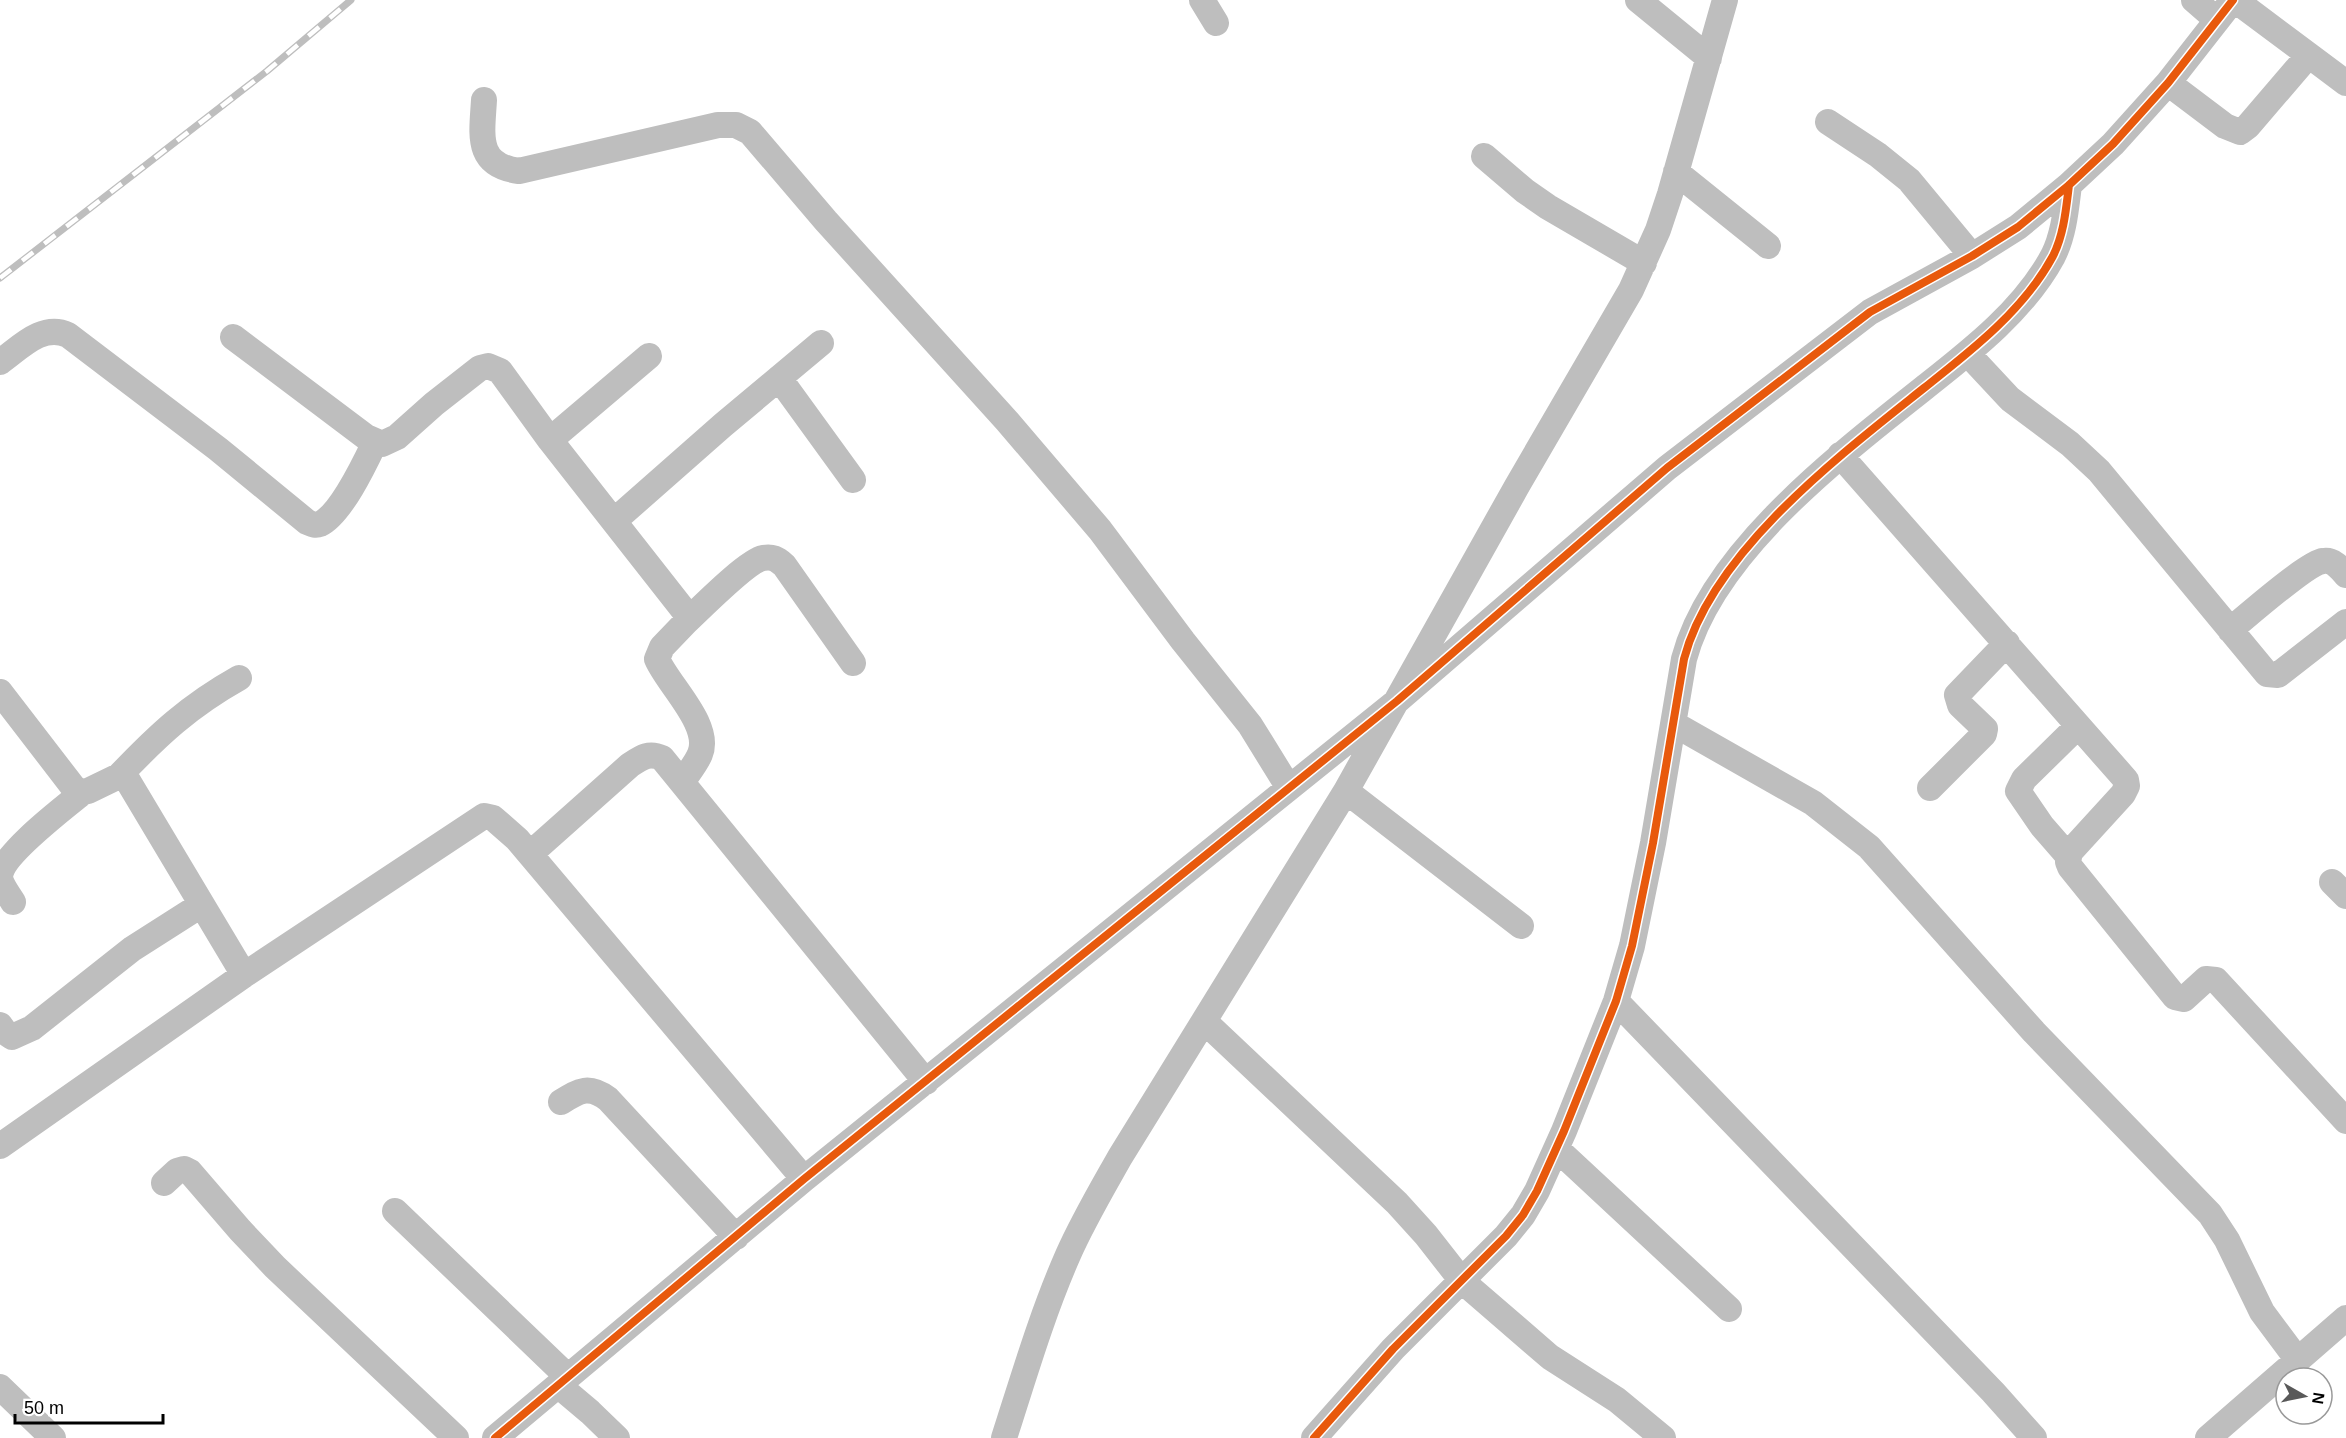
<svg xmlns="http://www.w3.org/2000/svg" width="2346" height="1438" font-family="Helvetica,sans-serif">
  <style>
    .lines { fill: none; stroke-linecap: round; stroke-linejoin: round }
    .minor { stroke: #bebebe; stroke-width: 26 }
    .rail-casing { stroke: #bebebe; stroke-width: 7 }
    .rail { stroke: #fff; stroke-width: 4.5; stroke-dasharray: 14; stroke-linecap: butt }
    .cycleway-casing { stroke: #fff; stroke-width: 11 }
    .cycleway { stroke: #e8590c; stroke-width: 8 }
  </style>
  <rect width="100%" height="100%" fill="#fff"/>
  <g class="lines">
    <!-- minor -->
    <path class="minor" d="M 1202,0 L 1216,23
      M 1638,0 L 1709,58
      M 2194,0 L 2217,20
      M 2235,0 L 2346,83
      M 2168,83 L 2225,126 L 2240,132 L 2248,126 L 2308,56
      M 484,100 C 482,135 475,165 519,171 L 718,125 L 736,125 L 750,132 L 826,221 L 1007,421 L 1100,530 L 1183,641 L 1250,725 L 1289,788
      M 1828,122 L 1878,155 L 1909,180 L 1972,256
      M 1484,156 L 1525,191 L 1548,207 L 1644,263
      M 1676,172 L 1768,246
      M 233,337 L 366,437 L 382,444 L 397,437 L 434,404 L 480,368 L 488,366 L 500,371 L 550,440 L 685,612 L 686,622 L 662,647 L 657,659 C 668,685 712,725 700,754 C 696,764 688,773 682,782
      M 1968,354 L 2010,399 L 2070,444 L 2099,471 L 2267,674 L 2278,675 L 2346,622
      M 0,362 C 20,348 42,323 68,335 L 218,449 L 307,522 C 312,524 315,526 320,524 C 341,514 365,463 375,442
      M 779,378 L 853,480
      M 550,440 L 649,356
      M 1840,455 L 2126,780 L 2127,786 L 2123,794 L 2070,852 L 2068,862 L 2070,867 L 2175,997 L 2184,999 L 2206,979 L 2216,980 L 2346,1121
      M 614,521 L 723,425 L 821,343
      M 686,622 C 700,609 747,561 763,558 C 772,556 777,559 784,565 L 853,663
      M 2230,630 C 2246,617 2307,563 2323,561 C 2333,559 2340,568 2346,575
      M 0,692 L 77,792 L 88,791 L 119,776 L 128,781 L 244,975
      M 1674,724 L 1813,803 L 1869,847 L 2034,1032 L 2210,1214 L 2227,1240 L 2262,1312 L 2297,1359
      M 119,776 C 158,735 189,706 239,678
      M 1930,788 L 1984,734 L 1985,729 L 1960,705 L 1957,695 L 2007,643
      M 1346,791 L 1521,926
      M 530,854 L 630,765 C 642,757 649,752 662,758 L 926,1082
      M 2069,857 L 2042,826 L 2018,791 L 2024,779 L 2078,726
      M 2332,882 L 2346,896
      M 13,902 C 9,895 2,887 0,878 C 0,856 65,807 82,793
      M 1616,1001 L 1993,1392 L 2034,1438
      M 1204,1021 L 1397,1203 L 1426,1235 L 1462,1281 L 1550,1357 L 1617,1400 L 1663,1438
      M 0,1025 L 5,1032 L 12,1037 L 32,1028 L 132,949 L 201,905
      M 561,1102 C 580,1090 589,1085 608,1099 L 736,1237
      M 0,1146 L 244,975 L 484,816 L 493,818 L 517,839 L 804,1179
      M 1557,1149 L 1729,1309
      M 164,1183 L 177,1171 L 184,1169 L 190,1172 L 240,1230 L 275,1267 L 456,1438
      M 395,1211 L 568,1377
      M 558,1385 L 590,1412 L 617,1438
      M 0,1387 L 53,1438
      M 495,1438 L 804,1179 L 1397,701 L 1667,468 L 1870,312 L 1972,256 L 2018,227 L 2069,185 L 2113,144 L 2168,83 L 2233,0
      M 1004,1438 C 1024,1376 1042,1314 1068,1255 C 1083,1221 1102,1189 1120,1157 L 1346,791 L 1517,486 L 1631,290 L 1658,230 L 1670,194 L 1725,0
      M 1314,1438 L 1393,1349 L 1506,1236 L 1523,1215 L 1537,1191 L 1564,1131 L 1616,1001 L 1632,946 L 1653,843 L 1684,659 C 1712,552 1840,455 1924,388 C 1971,351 2024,310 2053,256 C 2064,234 2066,209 2069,185
      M 2208,1438 L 2346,1318"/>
    <!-- rail casing -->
    <g class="rail-casing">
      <path id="rail" d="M 0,278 L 267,71 L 351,0"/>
    </g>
    <!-- rail -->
    <use href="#rail" class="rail"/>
    <!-- cycleway casing -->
    <g class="cycleway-casing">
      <path id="cycleway" d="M 495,1438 L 804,1179 L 1397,701 L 1667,468 L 1870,312 L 1972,256 L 2018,227 L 2069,185 L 2113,144 L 2168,83 L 2233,0
        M 1314,1438 L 1393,1349 L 1506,1236 L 1523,1215 L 1537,1191 L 1564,1131 L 1616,1001 L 1632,946 L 1653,843 L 1684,659 C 1712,552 1840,455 1924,388 C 1971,351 2024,310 2053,256 C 2064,234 2066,209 2069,185"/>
    </g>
    <!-- cycleway -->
    <use href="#cycleway" class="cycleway"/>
  </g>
  <!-- north arrow -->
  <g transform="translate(2304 1396) rotate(99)"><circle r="28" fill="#ffffff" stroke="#999999" stroke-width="1.5"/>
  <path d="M0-4.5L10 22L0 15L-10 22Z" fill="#595959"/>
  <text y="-9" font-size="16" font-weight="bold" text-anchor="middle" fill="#000000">N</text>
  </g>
  <!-- scale -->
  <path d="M15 1414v9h148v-9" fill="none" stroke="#000000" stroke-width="3"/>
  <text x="24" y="1414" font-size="18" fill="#000000" stroke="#ffffff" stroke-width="4.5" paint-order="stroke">50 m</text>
</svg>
